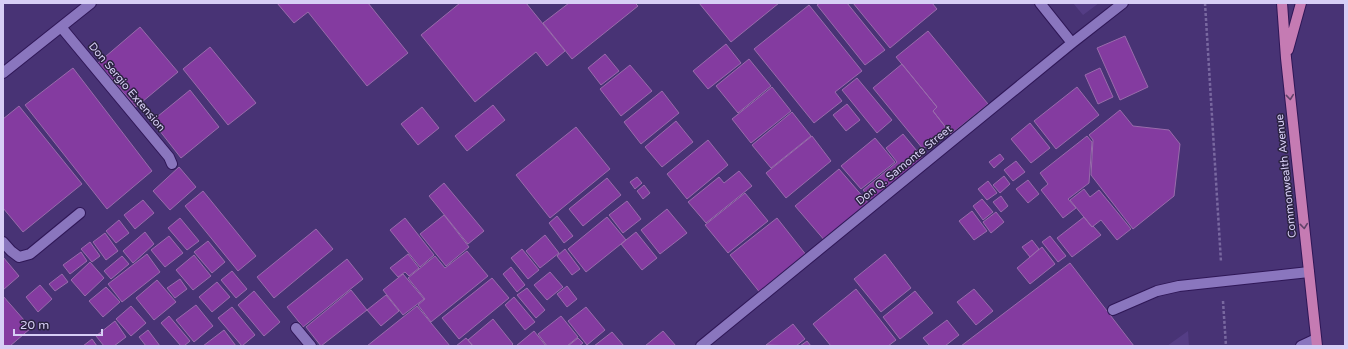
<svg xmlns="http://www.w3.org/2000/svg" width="1348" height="349" font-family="'Varela Round',sans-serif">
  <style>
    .built { fill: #543d85 }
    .building { fill: #843ba0; stroke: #996bac }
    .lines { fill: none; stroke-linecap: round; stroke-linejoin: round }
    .minor-casing { stroke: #2f1757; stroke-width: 12 }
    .major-casing { stroke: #2f1757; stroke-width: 12 }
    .path { stroke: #7968a0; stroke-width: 2.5; stroke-dasharray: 3 2; stroke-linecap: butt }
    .minor { stroke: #8a76be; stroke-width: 10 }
    .major { stroke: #c57bb3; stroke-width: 10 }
    .oneway { stroke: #614269 }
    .labels { text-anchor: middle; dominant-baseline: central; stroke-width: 3; stroke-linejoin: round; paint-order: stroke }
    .street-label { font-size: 11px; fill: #d7cef5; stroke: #2b2341 }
  </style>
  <rect width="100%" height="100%" fill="#483375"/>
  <!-- built -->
  <path class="built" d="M 1073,3 L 1099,3 L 1083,15 Z
    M 1188,331 L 1189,346 L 1167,346 Z"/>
  <!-- building -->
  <path class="building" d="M 277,3 L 368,3 L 408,53 L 367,86 L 308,12 L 294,23 Z
    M 460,3 L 526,3 L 565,51 L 547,66 L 536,52 L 475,102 L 421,35 Z
    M 569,3 L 635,3 L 638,6 L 572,59 L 543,23 Z
    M 699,3 L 779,3 L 731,42 Z
    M 820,3 L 847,3 L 885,50 L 865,65 L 817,5 Z
    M 853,3 L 932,3 L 937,9 L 890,48 Z
    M 809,5 L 862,71 L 835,92 L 842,101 L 814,123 L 754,49 Z
    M 140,27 L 178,72 L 136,107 L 98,63 Z
    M 928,31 L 988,104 L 951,134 L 933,111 L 937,107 L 896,57 Z
    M 1125,36 L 1148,87 L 1120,100 L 1097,48 Z
    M 726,44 L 741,63 L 708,89 L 693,71 Z
    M 210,47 L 256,103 L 228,125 L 183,69 Z
    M 605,54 L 619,71 L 601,85 L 588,68 Z
    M 749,59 L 771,86 L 738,113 L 716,86 Z
    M 902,64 L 937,107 L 933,111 L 947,129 L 923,149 L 873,88 Z
    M 630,65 L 652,91 L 621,116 L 600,89 Z
    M 73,68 L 152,171 L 107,209 L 25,105 Z
    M 1100,68 L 1113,97 L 1098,104 L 1085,75 Z
    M 857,78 L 892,120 L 877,133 L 842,90 Z
    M 772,87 L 791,111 L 751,143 L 732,119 Z
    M 1077,87 L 1099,115 L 1056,149 L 1034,121 Z
    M 190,90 L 219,127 L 181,158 L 152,121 Z
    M 662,91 L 679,113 L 641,144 L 624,122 Z
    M 847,104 L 860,120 L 846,131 L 833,115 Z
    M 493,105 L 505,120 L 467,151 L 455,136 Z
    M 19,106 L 82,184 L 23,232 L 3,208 L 3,119 Z
    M 422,107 L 439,128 L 418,145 L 401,124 Z
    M 1120,110 L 1133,126 L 1169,130 L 1180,144 L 1174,196 L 1133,229 L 1091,175 L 1093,140 L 1089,135 Z
    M 792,112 L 811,136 L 771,168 L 752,145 Z
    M 676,121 L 693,142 L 662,167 L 645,147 Z
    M 1030,123 L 1050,148 L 1031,163 L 1011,139 Z
    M 576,127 L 610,169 L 550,218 L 516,175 Z
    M 903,134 L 926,162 L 875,204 L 863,190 L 897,162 L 886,148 Z
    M 812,136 L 831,161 L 786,198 L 766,173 Z
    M 1087,136 L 1092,142 L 1089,183 L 1068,199 L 1076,208 L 1063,218 L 1041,190 L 1048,184 L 1040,173 Z
    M 875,138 L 895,162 L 861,189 L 841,166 Z
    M 708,140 L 728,165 L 687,199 L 667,174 Z
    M 1000,154 L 1004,159 L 994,168 L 989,162 Z
    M 1016,161 L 1025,172 L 1013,181 L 1004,170 Z
    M 179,167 L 196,187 L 170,210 L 153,191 Z
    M 839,169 L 870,205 L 826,242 L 795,206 Z
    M 739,171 L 752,186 L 706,223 L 688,202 L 719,177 L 724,183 Z
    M 1004,176 L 1010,184 L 1000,193 L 993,185 Z
    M 637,177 L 642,183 L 635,189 L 630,182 Z
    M 607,178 L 621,195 L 583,226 L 569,209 Z
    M 1028,180 L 1039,194 L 1028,203 L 1016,189 Z
    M 988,181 L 997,193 L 987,200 L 978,189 Z
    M 444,183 L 484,231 L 468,244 L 429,196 Z
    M 644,185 L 650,193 L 643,199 L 637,191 Z
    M 1084,189 L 1090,197 L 1099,190 L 1131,229 L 1117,240 L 1101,220 L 1092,227 L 1070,200 Z
    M 203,191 L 256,256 L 238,271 L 185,206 Z
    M 745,193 L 768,221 L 728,253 L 705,225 Z
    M 1001,196 L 1008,206 L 1001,212 L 993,202 Z
    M 982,199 L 993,212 L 983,220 L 973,206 Z
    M 143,200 L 154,213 L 135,229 L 124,215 Z
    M 627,201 L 641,219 L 623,233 L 609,215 Z
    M 667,209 L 687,233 L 660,254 L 641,230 Z
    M 972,211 L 987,231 L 974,240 L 959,221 Z
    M 996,212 L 1004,222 L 991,233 L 983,222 Z
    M 444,215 L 469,247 L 446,266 L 420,234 Z
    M 557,216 L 573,236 L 564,243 L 549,223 Z
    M 607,217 L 626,240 L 586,272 L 568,249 Z
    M 1084,217 L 1092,227 L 1093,226 L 1101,235 L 1072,257 L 1057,238 Z
    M 180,218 L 199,241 L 187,250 L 168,228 Z
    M 405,218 L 434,255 L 420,267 L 390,230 Z
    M 777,218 L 807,256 L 761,294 L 730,255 Z
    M 119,220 L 129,233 L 116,243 L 106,231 Z
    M 316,229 L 333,249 L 274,298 L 257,277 Z
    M 145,232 L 154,244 L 133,263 L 123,251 Z
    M 636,232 L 657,258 L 642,270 L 621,244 Z
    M 105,233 L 118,251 L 106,260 L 93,242 Z
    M 545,235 L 559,253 L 540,268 L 526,251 Z
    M 169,236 L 183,253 L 165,267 L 151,250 Z
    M 1050,236 L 1066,256 L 1058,262 L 1042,242 Z
    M 1032,240 L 1039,249 L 1030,257 L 1022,247 Z
    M 208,241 L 225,262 L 212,273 L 194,252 Z
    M 90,242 L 100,256 L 92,262 L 81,249 Z
    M 1042,247 L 1055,264 L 1030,284 L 1017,268 Z
    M 522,249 L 539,270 L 528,279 L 511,258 Z
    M 565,249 L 580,269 L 572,275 L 557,256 Z
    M 467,251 L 488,276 L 431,322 L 418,305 L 425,299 L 408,278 L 435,256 L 445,268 Z
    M 81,252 L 87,261 L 70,274 L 63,265 Z
    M 147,254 L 160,272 L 122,302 L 108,284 Z
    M 408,254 L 419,268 L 409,276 L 405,272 L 398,277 L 390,268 Z
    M 885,254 L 911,288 L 881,312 L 854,279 Z
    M 194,255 L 211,276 L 193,290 L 176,270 Z
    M 122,256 L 129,264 L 111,279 L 104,271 Z
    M 3,257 L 19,276 L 3,290 Z
    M 347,259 L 363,279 L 303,327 L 287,307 Z
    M 90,262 L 104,278 L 85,296 L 71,280 Z
    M 1070,263 L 1134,346 L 961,346 Z
    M 511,267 L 525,285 L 517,292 L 503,274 Z
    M 232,271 L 247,289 L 236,298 L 221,280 Z
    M 550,272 L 563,287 L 547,300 L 534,285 Z
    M 62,274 L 68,282 L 55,291 L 49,284 Z
    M 403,274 L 424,299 L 403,315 L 383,290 Z
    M 492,278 L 509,298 L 459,339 L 442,318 Z
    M 180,279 L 187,289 L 175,298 L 167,288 Z
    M 157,280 L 176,302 L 154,320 L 136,298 Z
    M 217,282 L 230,297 L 212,312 L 199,297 Z
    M 40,285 L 52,299 L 38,312 L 26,297 Z
    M 567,286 L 577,299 L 567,307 L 557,294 Z
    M 106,287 L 120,302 L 103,317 L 89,301 Z
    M 527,288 L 545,310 L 536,318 L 517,295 Z
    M 856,289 L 896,340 L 888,346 L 831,346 L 813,324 Z
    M 974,289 L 993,311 L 976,325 L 957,302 Z
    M 351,290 L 367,310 L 321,346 L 306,327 Z
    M 254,291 L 280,322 L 264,336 L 238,305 Z
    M 915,291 L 933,313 L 900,339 L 883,317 Z
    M 386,295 L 399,311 L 381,326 L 367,310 Z
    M 3,296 L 31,328 L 10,346 L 3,346 Z
    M 514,297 L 535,322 L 525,330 L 505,305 Z
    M 196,305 L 213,326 L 194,342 L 176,320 Z
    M 131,306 L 146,323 L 131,336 L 116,319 Z
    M 417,306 L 450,346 L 367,346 Z
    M 232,307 L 255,335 L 242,346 L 218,318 Z
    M 586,307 L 605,330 L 587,345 L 568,321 Z
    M 169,316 L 190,341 L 184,346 L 181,346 L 161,323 Z
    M 561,316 L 578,337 L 567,346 L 547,346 L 538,334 Z
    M 493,319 L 513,344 L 511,346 L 473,346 L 468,340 Z
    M 947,320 L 959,335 L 945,346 L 930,346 L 923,338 Z
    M 115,321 L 126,337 L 114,346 L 104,346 L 96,336 Z
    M 793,324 L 805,339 L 796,346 L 766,345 Z
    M 148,330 L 160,346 L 146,346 L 139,337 Z
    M 224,330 L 236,346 L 203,346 Z
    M 534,331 L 546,346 L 516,346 Z
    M 663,331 L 676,346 L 645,346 Z
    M 612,332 L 624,346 L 594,346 Z
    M 466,338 L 473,346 L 456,346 Z
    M 578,338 L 583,343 L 579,346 L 568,346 Z
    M 92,339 L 97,346 L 83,346 Z
    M 807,341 L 811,346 L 800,346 Z"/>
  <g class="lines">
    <!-- minor casing -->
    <g class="minor-casing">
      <path id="minor" d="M 1040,3 L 1072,43
        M 61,27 L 169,157 L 172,164
        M 3,73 L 91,3
        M 3,242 L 11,251 L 19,257 L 30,254 L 80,213
        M 1113,310 L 1157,291 L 1179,286 L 1309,272
        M 296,328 L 311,346
        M 701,346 L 1072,43 L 1123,3
        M 1301,346 L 1316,339"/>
    </g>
    <!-- major casing -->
    <g class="major-casing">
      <path id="major" d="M 1282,3 L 1286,58 L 1317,346
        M 1288,50 L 1301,3"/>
    </g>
    <!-- path -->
    <path class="path" d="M 1205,3 L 1221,262
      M 1223,301 L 1226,346"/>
    <!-- minor -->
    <use href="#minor" class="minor"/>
    <!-- major -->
    <use href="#major" class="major"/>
  </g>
  <!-- one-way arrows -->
  <defs><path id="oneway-chevron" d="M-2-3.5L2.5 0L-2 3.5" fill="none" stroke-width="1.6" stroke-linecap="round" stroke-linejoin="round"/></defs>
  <g class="oneway">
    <use href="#oneway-chevron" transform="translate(1290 97) rotate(84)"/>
    <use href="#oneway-chevron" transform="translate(1304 226) rotate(84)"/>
  </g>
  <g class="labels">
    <!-- street labels -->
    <g class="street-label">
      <text transform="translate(127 87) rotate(50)">Don Sergio Extension</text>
      <text transform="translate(904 165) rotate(-39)">Don Q. Samonte Street</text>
      <text transform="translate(1286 176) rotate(-96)">Commonwealth Avenue</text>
    </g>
  </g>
  <!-- border -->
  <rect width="1348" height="349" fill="none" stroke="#d7cef5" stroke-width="8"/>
  <!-- scale -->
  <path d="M14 329v6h88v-6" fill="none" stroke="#d7cef5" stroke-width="2"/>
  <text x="20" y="329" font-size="12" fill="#d7cef5" stroke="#2b2341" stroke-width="3" paint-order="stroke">20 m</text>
</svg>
